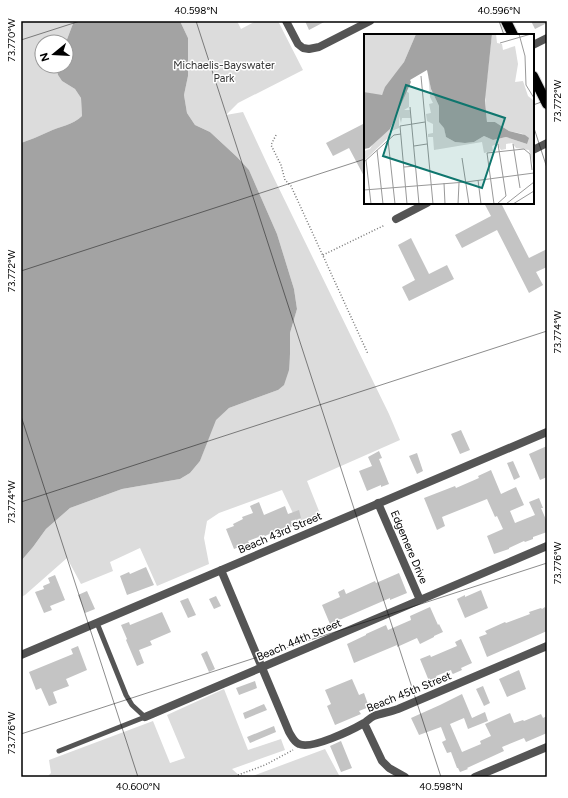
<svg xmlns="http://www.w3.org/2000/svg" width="568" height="798" font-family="Figtree,sans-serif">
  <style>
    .green { fill: #dcdcdc }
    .water { fill: #a3a3a3 }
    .building { fill: #c4c4c4 }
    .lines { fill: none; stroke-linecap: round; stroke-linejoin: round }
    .primary-casing { stroke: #dbdbdb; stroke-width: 12 }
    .path { stroke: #777; stroke-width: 1.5; stroke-dasharray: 1 2; stroke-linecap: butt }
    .lane { stroke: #555; stroke-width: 5 }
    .street { stroke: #555; stroke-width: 8 }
    .primary { stroke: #000; stroke-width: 10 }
    .ticks { fill: none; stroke: #000; stroke-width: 1; stroke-opacity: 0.45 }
    .labels { text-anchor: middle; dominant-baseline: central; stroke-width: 3; stroke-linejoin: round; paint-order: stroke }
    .park-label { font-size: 11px; fill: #333; stroke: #fff }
    .street-label { font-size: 11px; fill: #000; stroke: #fff }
    .inset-road { fill: none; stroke: #999; stroke-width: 1 }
    .view { fill: #0f766e; fill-opacity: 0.15; stroke: #0f766e; stroke-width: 2 }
    .inset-edge { fill: none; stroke: #000; stroke-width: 2 }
    .neatline { fill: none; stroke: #000; stroke-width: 1.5 }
    .ticks-label { font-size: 10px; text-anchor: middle; fill: #000 }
  </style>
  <rect width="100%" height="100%" fill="#fff"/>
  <!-- green -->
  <path class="green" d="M 21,21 L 74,21 L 66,42 L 42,42 L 42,66 L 56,66 L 58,75 L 62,81 L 75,89 L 81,98 L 82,116 C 73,125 60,126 48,132 C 39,136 30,140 21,143 Z
    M 180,21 L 237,21 L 241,29 L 256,21 L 278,21 L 303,70 L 238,103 L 226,115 L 243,112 L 270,170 L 389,414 L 400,440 L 307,481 L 321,516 L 299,526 L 282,490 L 219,513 L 207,521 L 204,538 L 209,564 L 157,586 L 140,548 L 110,562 L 113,571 L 81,584 L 67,558 L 25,595 L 21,597 L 21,561 L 33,547 L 46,529 L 70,508 L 122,489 L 180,479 L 190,473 L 200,461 L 215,420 L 229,408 L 278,390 L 290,354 L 290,333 L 297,309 L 294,289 L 277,234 L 249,170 L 237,157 L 210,132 L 195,125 L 187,113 L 184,95 L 188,76 L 188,38 Z
    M 224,689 L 248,750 L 281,739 L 285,750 L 232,769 L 241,777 L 47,777 L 51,773 L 49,760 L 153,721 L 170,763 L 185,758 L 167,715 Z
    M 325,749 L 340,777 L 250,777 Z"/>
  <!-- water -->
  <path class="water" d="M 74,21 L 180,21 L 188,38 L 188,76 L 184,95 L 187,113 L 195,125 L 210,132 L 237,157 L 249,170 L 277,234 L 294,289 L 297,309 L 290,333 L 290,354 L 289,370 L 284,385 L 278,390 L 229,408 L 216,420 L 200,461 L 190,473 L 180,479 L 122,489 L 70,508 L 46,529 L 33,547 L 21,561 L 21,143 C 30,140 39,136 48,132 C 60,126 73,125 82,116 L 81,98 L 75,89 L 62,81 L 58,75 L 56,66 L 66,66 L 66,42 Z"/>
  <!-- building -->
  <path class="building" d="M 305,21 L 326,21 L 309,30 Z
    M 531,21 L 547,21 L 547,23 L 535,29 Z
    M 365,123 L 365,178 L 349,148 L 333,156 L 326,143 Z
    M 484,203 L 501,203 L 529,258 L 547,249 L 547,267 L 536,272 L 543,285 L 529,293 L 497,230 L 462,248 L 455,235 L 491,216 Z
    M 411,238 L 429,274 L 447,265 L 454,279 L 409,301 L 402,287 L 415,280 L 398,245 Z
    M 461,430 L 470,450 L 460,454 L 451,434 Z
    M 547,446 L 547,477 L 540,480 L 529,454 Z
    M 379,451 L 382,458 L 379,459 L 389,484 L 381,487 L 381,485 L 367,491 L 359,471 L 372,466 L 368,457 Z
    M 417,453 L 423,471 L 417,474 L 409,456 Z
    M 513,461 L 520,477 L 514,480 L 507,463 Z
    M 491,470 L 501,494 L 516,487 L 524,505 L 510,511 L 515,523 L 535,515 L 529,502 L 539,498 L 543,508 L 541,508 L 547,522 L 547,532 L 533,537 L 533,539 L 525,542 L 524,541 L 509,548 L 509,549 L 494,554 L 487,536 L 503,529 L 497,516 L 495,517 L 487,499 L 442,517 L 445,526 L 437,530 L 424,498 L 455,486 L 456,488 L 479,478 L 478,476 Z
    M 259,502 L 264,515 L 285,506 L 288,514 L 299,510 L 301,518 L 291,521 L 293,526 L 277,533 L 276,531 L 265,536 L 264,535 L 248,541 L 249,543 L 234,549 L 226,529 L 234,526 L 233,524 L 243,519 L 242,517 L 253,513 L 250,506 Z
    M 146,567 L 154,585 L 127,595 L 120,576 L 129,572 L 130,574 Z
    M 399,573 L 407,593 L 390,600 L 390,598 L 330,624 L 322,605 L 340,597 L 338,592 L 344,589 L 346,594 L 375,581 L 376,583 Z
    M 55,575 L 65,600 L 50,606 L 52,610 L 44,613 L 35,592 L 44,589 L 43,586 L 50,583 L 48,578 Z
    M 481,590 L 488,608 L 465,618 L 457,599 L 465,595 L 465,597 Z
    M 87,591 L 95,609 L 85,613 L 78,595 Z
    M 216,596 L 221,606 L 214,609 L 209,599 Z
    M 188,598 L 196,615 L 188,618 L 180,601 Z
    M 430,607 L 438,625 L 439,624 L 443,632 L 434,636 L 434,637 L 420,644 L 417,638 L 397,647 L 397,645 L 354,663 L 347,644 L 366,635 L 366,634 L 386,625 L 388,630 L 411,620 L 410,616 Z
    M 545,607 L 547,611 L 547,631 L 487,657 L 479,637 L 487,634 L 485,631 L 505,622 L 506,623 L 530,614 L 529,612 L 541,608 L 542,609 Z
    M 162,612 L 171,632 L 150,641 L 152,645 L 139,650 L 144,663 L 137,666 L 126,640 L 127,639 L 121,625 L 129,622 L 130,625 Z
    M 461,639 L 472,663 L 461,668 L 462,670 L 453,674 L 452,673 L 451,670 L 436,676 L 437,678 L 429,681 L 420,659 L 430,655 L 431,657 L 457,646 L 455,642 Z
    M 78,646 L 87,670 L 66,679 L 69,686 L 53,692 L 57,703 L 49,706 L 41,688 L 36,690 L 29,672 L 73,654 L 71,649 Z
    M 207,651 L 215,669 L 209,672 L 201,654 Z
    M 519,670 L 526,689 L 507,697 L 499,679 Z
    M 352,679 L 359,695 L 364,693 L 369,707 L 359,711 L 361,714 L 335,725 L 327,706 L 331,704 L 325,690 Z
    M 255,681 L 257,688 L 239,695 L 236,688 Z
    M 483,686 L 490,703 L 484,706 L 476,689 Z
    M 462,694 L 472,718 L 485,712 L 488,721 L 468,729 L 464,718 L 450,724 L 462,752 L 481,744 L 480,741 L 491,736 L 485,724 L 510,713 L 514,723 L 523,720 L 524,721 L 541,714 L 543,718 L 547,716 L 547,733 L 526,742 L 524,738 L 502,747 L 504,751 L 467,768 L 468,769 L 460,772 L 458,768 L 457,768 L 451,752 L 447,753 L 442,742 L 446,740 L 441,727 L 419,735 L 411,718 L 440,705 Z
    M 264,704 L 267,710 L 245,719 L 243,713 Z
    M 274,726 L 276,732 L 250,743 L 247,737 Z
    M 341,741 L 352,768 L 341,772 L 330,746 Z"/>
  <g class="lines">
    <!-- primary casing -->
    <g class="primary-casing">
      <path id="primary" d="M 506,21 L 513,35
        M 533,76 L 547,104"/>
    </g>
    <!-- path -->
    <path class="path" d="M 276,135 L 271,145 L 281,165 L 285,180 L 291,186 L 368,354
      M 323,255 L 385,225
      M 238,775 L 265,765 L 293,750"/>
    <!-- lane -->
    <path class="lane" d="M 59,751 L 145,717 L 132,705 L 126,695 L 97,623"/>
    <!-- street -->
    <path class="street" d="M 286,21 L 298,44 L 303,48 L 309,49 L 319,47 L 370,21
      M 533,45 L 547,38
      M 533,150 L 547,143
      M 396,219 L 427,203
      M 378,503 L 420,600
      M 221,570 L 289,732 C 292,737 294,742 299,744 C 311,750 352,730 364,723 C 367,721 370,718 374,716 C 382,713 390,712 398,709 L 547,646
      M 21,655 L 547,432
      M 145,717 L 547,546
      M 364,723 L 382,761 L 389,768 L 405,777
      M 475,777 L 547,747"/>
    <!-- primary -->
    <use href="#primary" class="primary"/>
  </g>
  <!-- ticks -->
  <path class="ticks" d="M 196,21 L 441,777M 499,21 L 504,35M 21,40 L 80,21M 533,105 L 547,100M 533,125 L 547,168M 21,271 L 365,159M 21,416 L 138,777M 21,502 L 547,331M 21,734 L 547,563"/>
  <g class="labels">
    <!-- park labels -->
    <g class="park-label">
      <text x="224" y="65">Michaelis-Bayswater<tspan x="224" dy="13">Park</tspan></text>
    </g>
    <!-- street labels -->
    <g class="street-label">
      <text transform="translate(280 533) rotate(-23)">Beach 43rd Street</text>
      <text transform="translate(409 547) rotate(67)">Edgemere Drive</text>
      <text transform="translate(299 640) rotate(-23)">Beach 44th Street</text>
      <text transform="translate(409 692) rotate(-22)">Beach 45th Street</text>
    </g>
  </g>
  <!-- overview -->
  <g transform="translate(364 34)">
    <rect width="170" height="170" fill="#fff"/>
    <path d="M 0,0 L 52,0 L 40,28 L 17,62 L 0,58 ZM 128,0 L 132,0 L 133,9 L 138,10 L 139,16 L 151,12 L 154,30 L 151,48 L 159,47 L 164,62 L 170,67 L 170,134 L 165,116 L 152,114 L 148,109 L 142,110 L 142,115 L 137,116 L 133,110 L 128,112 L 129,117 L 120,119 L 118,108 L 70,116 L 69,103 L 64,103 L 64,100 L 69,99 L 69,90 L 63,87 L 62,80 L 67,79 L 65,70 L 69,69 L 66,63 L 64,38 L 67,55 L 75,72 L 75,87 L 80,93 L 82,103 L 91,108 L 101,109 L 110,108 L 120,102 L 129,106 L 142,103 L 163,110 L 159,100 L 145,97 L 131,88 L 123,88 L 121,61 ZM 42,57 L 45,59 L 45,73 L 40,76 L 46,76 L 47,84 L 38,84 L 37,89 L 35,82 L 35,94 L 25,98 L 25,103 L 1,126 L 0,117 L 6,115 L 10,108 L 26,95 Z" fill="#dcdcdc"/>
    <path d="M 52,0 L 128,0 L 121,66 L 123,88 L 131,88 L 145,97 L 161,101 L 165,104 L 163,110 L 142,103 L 129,106 L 120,102 L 110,108 L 101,109 L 91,108 L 82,103 L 80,94 L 75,88 L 75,72 L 67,55 L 63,36 L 46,46 L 47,48 L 26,95 L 5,114 L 0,115 L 0,58 L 18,61 L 21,53 L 40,28 Z" fill="#a3a3a3"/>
    <path class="inset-road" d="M 155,0 L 161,22 L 162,51 L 170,64M 136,9 L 167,0M 57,42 L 69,170M 46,73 L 55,170M 24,106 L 31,170M 149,110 L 156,154M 50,112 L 63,110M 13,116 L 19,170M 98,124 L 105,170M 2,126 L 7,170M 0,128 L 30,101 L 37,100M 40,133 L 52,132M 114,146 L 117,170M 80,149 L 81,170M 0,156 L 102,148 L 170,139M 43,170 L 36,92 L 61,88M 94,170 L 95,149M 130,170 L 123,119 L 160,115 L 166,120 L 168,136M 133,170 L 142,162 L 134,110M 142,170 L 170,148M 149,170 L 170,157"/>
    <path class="view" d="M 42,51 L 141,84 L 118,154 L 19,122 Z"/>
    <rect width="170" height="170" class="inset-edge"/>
  </g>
  <!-- border -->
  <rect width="568" height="798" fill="none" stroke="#ffffff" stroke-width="44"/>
  <!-- north arrow -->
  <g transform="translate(54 54) rotate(252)"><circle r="19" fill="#ffffff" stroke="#999999"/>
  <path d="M0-3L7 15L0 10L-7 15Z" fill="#000000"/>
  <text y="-6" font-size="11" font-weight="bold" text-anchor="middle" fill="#000000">N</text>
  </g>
  <rect x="22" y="22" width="524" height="754" class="neatline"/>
  <g class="ticks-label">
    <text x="196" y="14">40.598°N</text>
    <text x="499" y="14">40.596°N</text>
    <text transform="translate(11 40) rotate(-90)" y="4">73.770°W</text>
    <text transform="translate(557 101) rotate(-90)" y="4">73.772°W</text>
    <text transform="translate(11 271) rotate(-90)" y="4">73.772°W</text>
    <text transform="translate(557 332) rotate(-90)" y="4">73.774°W</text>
    <text transform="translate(11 502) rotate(-90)" y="4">73.774°W</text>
    <text transform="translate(557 563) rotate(-90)" y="4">73.776°W</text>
    <text transform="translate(11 733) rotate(-90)" y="4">73.776°W</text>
    <text x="138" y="790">40.600°N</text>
    <text x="441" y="790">40.598°N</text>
  </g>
</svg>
